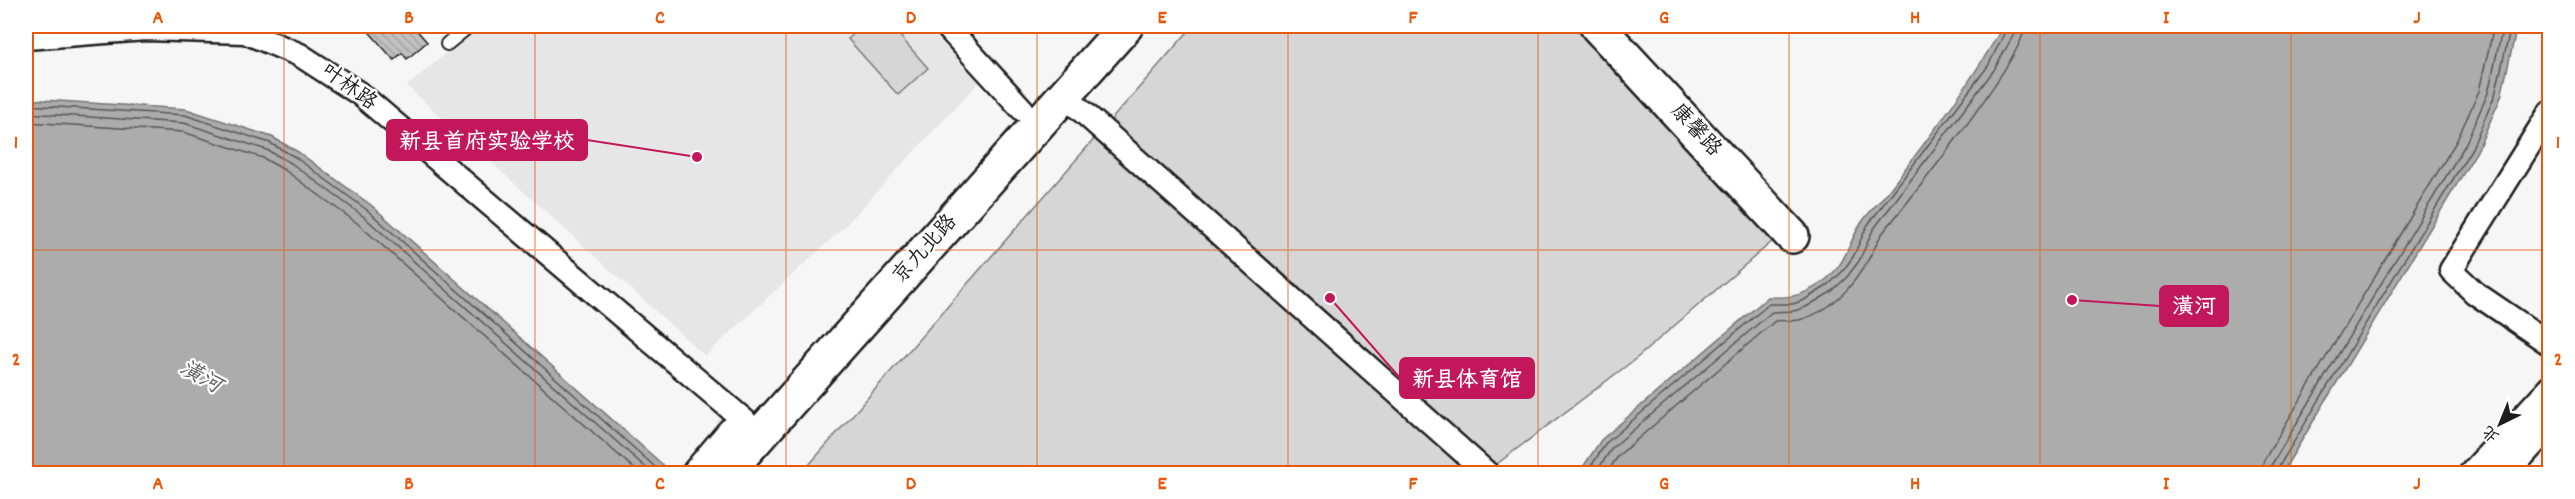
<svg xmlns="http://www.w3.org/2000/svg" width="2575" height="499" font-family="Dekko,'LXGW WenKai TC',sans-serif">
  <style>
    .built { fill: #e6e6e6 }
    .grass { fill: #d6d6d6; stroke: #797979; stroke-width: 1.5 }
    .water { fill: #acacac; stroke: #727272; stroke-width: 1.5 }
    .lines { fill: none; stroke-linecap: round; stroke-linejoin: round }
    .shore { stroke: #565656; stroke-width: 1.5 }
    .building { fill: url(#building-back-hatch); stroke: #1c1c1c; stroke-width: 1.5 }
    .lane-casing { stroke: #1c1c1c; stroke-width: 16 }
    .street-casing { stroke: #1c1c1c; stroke-width: 27 }
    .secondary-casing { stroke: #1c1c1c; stroke-width: 38 }
    .primary-casing { stroke: #1c1c1c; stroke-width: 38 }
    .lane { stroke: #fff; stroke-width: 12 }
    .street { stroke: #fff; stroke-width: 22 }
    .secondary { stroke: #fff; stroke-width: 33 }
    .primary { stroke: #fff; stroke-width: 33 }
    .grid { fill: none; stroke: #e8590c; stroke-width: 1.5; stroke-opacity: 0.55 }
    .labels { text-anchor: middle; dominant-baseline: central; stroke-width: 4.5; stroke-linejoin: round; paint-order: stroke }
    .street-label { font-size: 21px; fill: #1c1c1c; stroke: #fff }
    .water-label { font-size: 22px; font-style: italic; fill: #5d5d5d; stroke: #fff }
    .leader { fill: none; stroke: #c2185b; stroke-width: 2 }
    .callout-dot { fill: #c2185b; stroke: #fff; stroke-width: 2 }
    .callout { fill: #c2185b; stroke: #c2185b; stroke-width: 2 }
    .callout-label { font-size: 22px; text-anchor: middle; font-weight: bold; fill: #fff }
    .neatline { fill: none; stroke: #e8590c; stroke-width: 2 }
    .grid-label { font-size: 20px; text-anchor: middle; font-weight: bold; fill: #e8590c }
  </style>
  <defs>
    <pattern id="building-back-hatch" width="6" height="6" patternUnits="userSpaceOnUse" patternTransform="scale(1.5)"><rect width="6" height="6" fill="#c0c0c0"/><path d="M-1 5l2 2M0 0l6 6M5-1l2 2" fill="none" stroke="#a4a4a4"/></pattern>
  </defs>
  <rect width="100%" height="100%" fill="#f6f6f6"/>
  <filter id="ink" filterUnits="userSpaceOnUse"><feTurbulence type="fractalNoise" baseFrequency=".0167" numOctaves="2"/><feDisplacementMap in="SourceGraphic" scale="12" xChannelSelector="R" yChannelSelector="G"/><feConvolveMatrix kernelMatrix="1 2 1 2 8 2 1 2 1" color-interpolation-filters="sRGB"/></filter>
  <g filter="url(#ink)">
    <!-- built -->
    <path class="built" d="M 478,26 L 926,26 L 979,82 L 843,228 L 705,356 L 407,86 Z"/>
    <!-- grass -->
    <path class="grass" d="M 863,26 L 891,26 L 928,68 L 898,95 L 848,39 Z
      M 1193,26 L 1573,26 L 1774,240 L 1638,357 L 1485,473 L 801,474 Z"/>
    <!-- water -->
    <path class="water" d="M 2003,26 L 2517,26 L 2501,97 L 2477,151 L 2282,473 L 1579,473 L 1601,440 L 1768,297 C 1792,298 1802,296 1823,282 C 1848,263 1847,244 1862,222 C 1869,212 1878,203 1886,194 C 1927,140 1970,85 2003,26 Z
      M 26,99 L 186,109 L 272,137 L 298,152 L 371,205 L 672,473 L 26,473 Z"/>
    <g class="lines">
      <!-- shore -->
      <path class="shore" d="M 26,105 L 185,115 L 270,143 L 295,157 L 367,210 L 663,474
        M 26,113 L 184,123 L 267,150 L 291,163 L 363,216 L 653,474
        M 26,122 L 183,132 L 263,158 L 286,171 L 357,223 L 640,474
        M 1586,474 L 1606,443 L 1769,304 L 1793,304 L 1804,300 L 1827,286 L 1842,272 L 1853,257 L 1867,226 L 1988,66 L 2008,26
        M 1595,474 L 1612,448 L 1772,312 L 1794,311 L 1806,307 L 1831,292 L 1847,277 L 1859,261 L 1873,230 L 1994,70 L 2014,34 L 2016,26
        M 1606,474 L 1619,455 L 1775,321 C 1783,320 1791,321 1799,320 C 1841,309 1864,271 1881,235 C 1908,202 2023,59 2025,26
        M 2260,474 L 2264,460 L 2457,140 L 2479,91 L 2494,26
        M 2270,474 L 2272,464 L 2465,145 L 2488,93 L 2503,26
        M 2277,474 L 2278,468 L 2472,148 L 2495,95 L 2511,26"/>
    </g>
    <!-- building -->
    <path class="building" d="M 364,26 L 413,26 L 427,42 L 407,59 L 402,53 L 394,60 Z"/>
    <g class="lines">
      <!-- lane casing -->
      <g class="lane-casing">
        <path id="lane" d="M 447,44 L 469,26"/>
      </g>
      <!-- street casing -->
      <g class="street-casing">
        <path id="street" d="M 946,26 L 1023,110
          M 26,38 L 146,29 L 245,32 L 300,55 L 360,94 L 745,421
          M 1064,95 L 1488,474
          M 2550,112 L 2451,270 L 2475,293 L 2550,344
          M 2470,474 L 2550,387"/>
      </g>
      <!-- secondary casing -->
      <g class="secondary-casing">
        <path id="secondary" d="M 1597,26 L 1792,236
          M 699,474 L 733,434
          M 725,474 L 1126,26"/>
      </g>
      <!-- primary casing -->
      <g class="primary-casing">
        <path id="primary" d="M 2499,474 L 2550,418"/>
      </g>
      <!-- lane -->
      <use href="#lane" class="lane"/>
      <!-- street -->
      <use href="#street" class="street"/>
      <!-- secondary -->
      <use href="#secondary" class="secondary"/>
      <!-- primary -->
      <use href="#primary" class="primary"/>
    </g>
  </g>
  <!-- grid -->
  <path class="grid" d="M 284,26 L 284,474M 535,26 L 535,474M 786,26 L 786,474M 1037,26 L 1037,474M 1288,26 L 1288,474M 1538,26 L 1538,474M 1789,26 L 1789,474M 2040,26 L 2040,474M 2291,26 L 2291,474M 26,250 L 2550,250"/>
  <g class="labels">
    <!-- street labels -->
    <g class="street-label">
      <text transform="translate(348 88) rotate(36)">叶林路</text>
      <text transform="translate(1695 131) rotate(47)">康馨路</text>
      <text transform="translate(926 250) rotate(-48)">京九北路</text>
    </g>
    <!-- water labels -->
    <g class="water-label">
      <text transform="translate(200 378) rotate(30)">潢河</text>
    </g>
  </g>
  <!-- callouts -->
  <path class="leader" d="M697 157L587 140M2072 300L2160 306M1330 298L1400 378"/>
  <g class="callout-dot">
    <circle cx="697" cy="157" r="6"/>
    <circle cx="2072" cy="300" r="6"/>
    <circle cx="1330" cy="298" r="6"/>
  </g>
  <g class="callout">
    <rect x="387" y="120" width="200" height="40" rx="6"/>
    <rect x="2160" y="286" width="68" height="40" rx="6"/>
    <rect x="1400" y="358" width="134" height="40" rx="6"/>
  </g>
  <g class="callout-label">
    <text x="487" y="148">新县首府实验学校</text>
    <text x="2194" y="313">潢河</text>
    <text x="1467" y="386">新县体育馆</text>
  </g>
  <!-- margin -->
  <rect width="2575" height="499" fill="none" stroke="#fff" stroke-width="66"/>
  <!-- north arrow -->
  <g transform="translate(2500 424) rotate(223)" stroke="#ffffff" stroke-width="4.5" paint-order="stroke">
  <path d="M0-4.5L10 22L0 15L-10 22Z" fill="#1c1c1c"/>
  <text y="-9" font-size="16" font-weight="bold" text-anchor="middle" fill="#1c1c1c">北</text>
  </g>
  <rect x="33" y="33" width="2509" height="433" class="neatline"/>
  <g class="grid-label">
    <text x="158" y="23">A</text>
    <text x="409" y="23">B</text>
    <text x="660" y="23">C</text>
    <text x="911" y="23">D</text>
    <text x="1162" y="23">E</text>
    <text x="1413" y="23">F</text>
    <text x="1664" y="23">G</text>
    <text x="1915" y="23">H</text>
    <text x="2166" y="23">I</text>
    <text x="2417" y="23">J</text>
    <text x="16" y="148">1</text>
    <text x="2558" y="148">1</text>
    <text x="16" y="365">2</text>
    <text x="2558" y="365">2</text>
    <text x="158" y="489">A</text>
    <text x="409" y="489">B</text>
    <text x="660" y="489">C</text>
    <text x="911" y="489">D</text>
    <text x="1162" y="489">E</text>
    <text x="1413" y="489">F</text>
    <text x="1664" y="489">G</text>
    <text x="1915" y="489">H</text>
    <text x="2166" y="489">I</text>
    <text x="2417" y="489">J</text>
  </g>
</svg>
